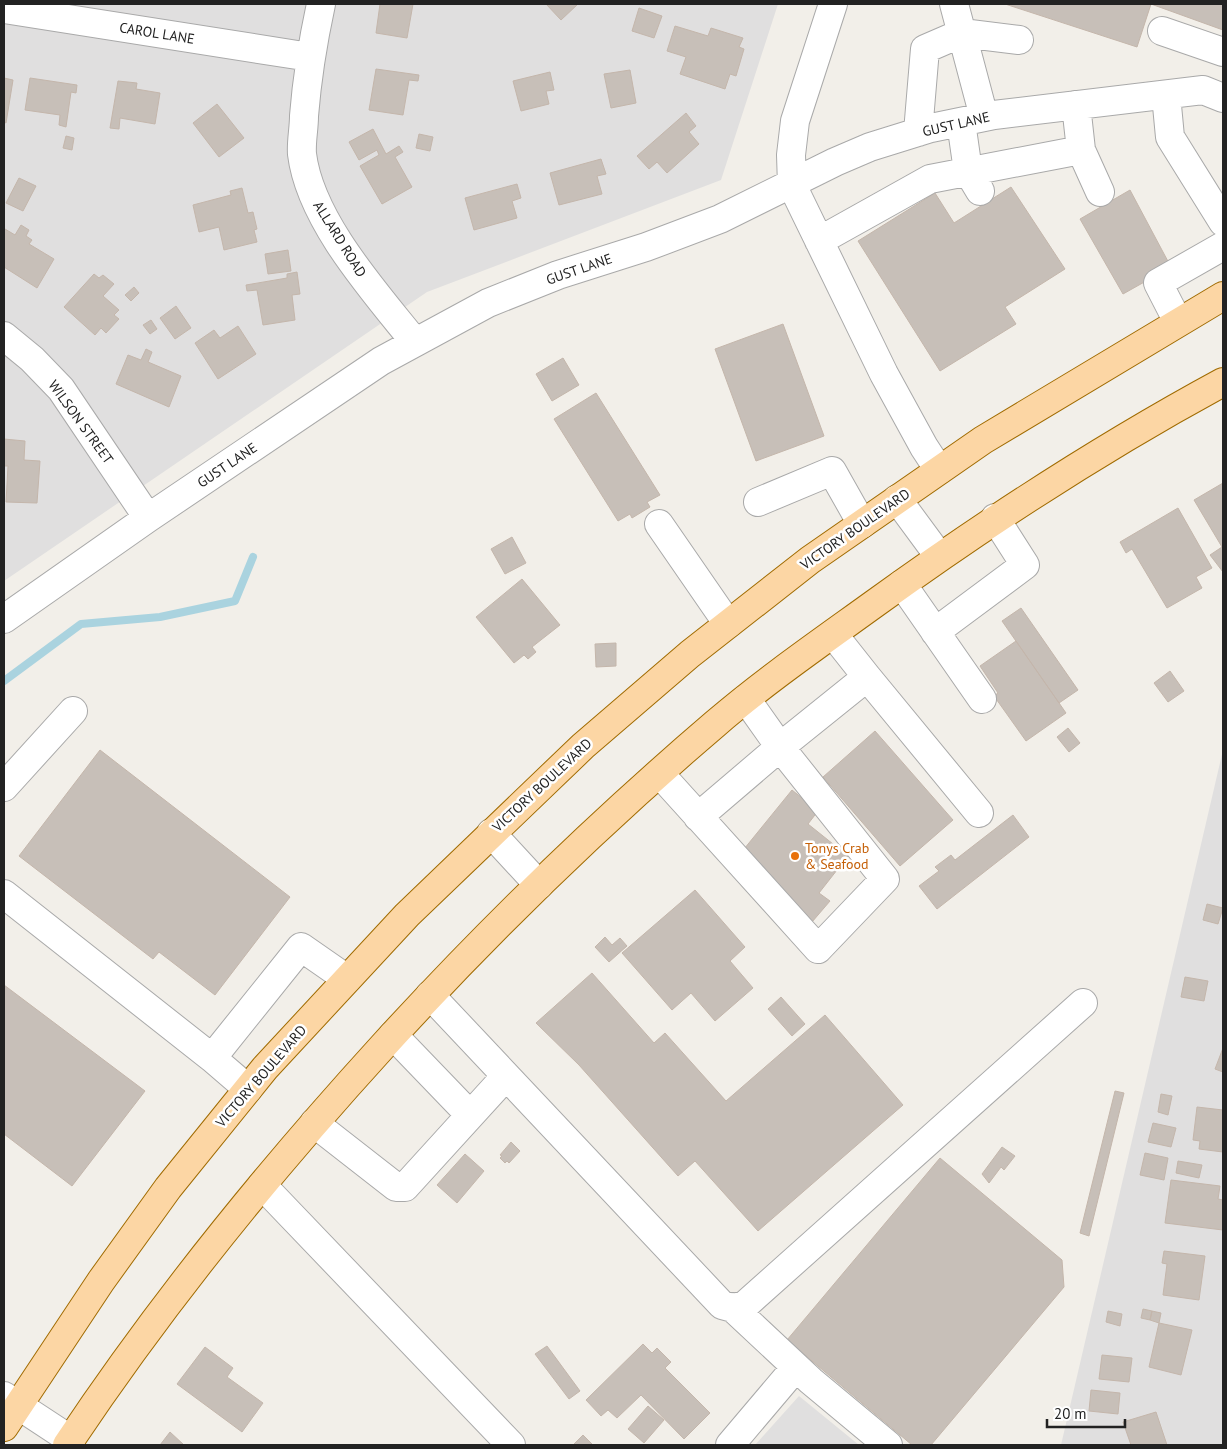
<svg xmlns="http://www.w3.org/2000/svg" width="1227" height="1449" font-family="'PT Sans',sans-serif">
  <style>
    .residential { fill: #e0dfdf }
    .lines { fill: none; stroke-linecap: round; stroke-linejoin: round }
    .stream { stroke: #aad3df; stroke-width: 8 }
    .building { fill: #c7bfb8; stroke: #c4b6ab }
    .minor-casing { stroke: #a9a9a9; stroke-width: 30 }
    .major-casing { stroke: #a06b00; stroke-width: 30 }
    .minor { stroke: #fff; stroke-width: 28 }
    .major { stroke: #fcd6a4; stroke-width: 28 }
    .food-dot { fill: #e8710a; stroke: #fff; stroke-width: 2 }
    .labels { text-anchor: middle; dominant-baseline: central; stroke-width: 5; stroke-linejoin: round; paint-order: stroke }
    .street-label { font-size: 14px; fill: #222; stroke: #fff }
    .food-label { font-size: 14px; fill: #c56008; stroke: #fff; text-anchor: start }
  </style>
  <rect width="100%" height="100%" fill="#f2efe9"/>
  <!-- residential -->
  <path class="residential" d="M 4,4 L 778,4 L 721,180 L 427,292 L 4,581 Z
    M 1223,750 L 1223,1445 L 1061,1445 Z
    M 799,1396 L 859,1445 L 755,1445 Z"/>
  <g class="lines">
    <!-- stream -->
    <path class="stream" d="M 4,681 L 81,624 L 160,617 L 235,601 L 253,557"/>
  </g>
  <!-- building -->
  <path class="building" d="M 380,4 L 413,4 L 407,38 L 376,33 Z
    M 546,4 L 578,4 L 561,20 Z
    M 1005,4 L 1223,4 L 1223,30 L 1151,4 L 1137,47 Z
    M 639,8 L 662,16 L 654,38 L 632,31 Z
    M 675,26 L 708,36 L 711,28 L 743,38 L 739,47 L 744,49 L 736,76 L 730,74 L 725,89 L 680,74 L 686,57 L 667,51 Z
    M 376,69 L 419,75 L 418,81 L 409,80 L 403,115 L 369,110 Z
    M 630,70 L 636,103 L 611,108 L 604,74 Z
    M 550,72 L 554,90 L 546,91 L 549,104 L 521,111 L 513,81 Z
    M 4,78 L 13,80 L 6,123 L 4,122 Z
    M 30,78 L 77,85 L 76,93 L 71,92 L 66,127 L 59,125 L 60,115 L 25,110 Z
    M 118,81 L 137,83 L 136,89 L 160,93 L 155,124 L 120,118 L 119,129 L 110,128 Z
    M 217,104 L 244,138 L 219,157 L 193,123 Z
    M 686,113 L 696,126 L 689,132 L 699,144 L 667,173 L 657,162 L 649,169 L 637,156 Z
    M 373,129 L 386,154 L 399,146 L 403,152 L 395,157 L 412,187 L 382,204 L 360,166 L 379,155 L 377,150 L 359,160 L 349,142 Z
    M 419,134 L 433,137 L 430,151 L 416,148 Z
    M 66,136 L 74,138 L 72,150 L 63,148 Z
    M 601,159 L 606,174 L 597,176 L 602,194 L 559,205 L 550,173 Z
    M 19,178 L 36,186 L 23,211 L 6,203 Z
    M 517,184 L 521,198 L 512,201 L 517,218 L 474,230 L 465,198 Z
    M 1011,187 L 1065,269 L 1005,307 L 1016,324 L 940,371 L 858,241 L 935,193 L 954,223 Z
    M 242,188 L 248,213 L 253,212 L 257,229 L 254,230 L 257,242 L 224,250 L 219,227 L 199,232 L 193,205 L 231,195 L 230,191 Z
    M 1130,190 L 1171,267 L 1123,294 L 1080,219 Z
    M 21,225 L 29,230 L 26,236 L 32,240 L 29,244 L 54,259 L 37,288 L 4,267 L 4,231 L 5,229 L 15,235 Z
    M 288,250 L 291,271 L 268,274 L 265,254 Z
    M 297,272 L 300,294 L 292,295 L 295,320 L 263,325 L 257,290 L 247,291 L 246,285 L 287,278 L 287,274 Z
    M 94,274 L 99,278 L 103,275 L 114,284 L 103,296 L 119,310 L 114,315 L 119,319 L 106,333 L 101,328 L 95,335 L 64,307 Z
    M 134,287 L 139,293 L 131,301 L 125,295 Z
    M 176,306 L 191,328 L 175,339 L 160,318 Z
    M 151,320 L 157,329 L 150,334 L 143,325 Z
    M 783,324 L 824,436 L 756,461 L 715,349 Z
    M 238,326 L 256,354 L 218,379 L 195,343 L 214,330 L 220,338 Z
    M 146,349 L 152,352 L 148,362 L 181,376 L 169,407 L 116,384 L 128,355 L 141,360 Z
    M 563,358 L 579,385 L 552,401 L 536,374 Z
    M 596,393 L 660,495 L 647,502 L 650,507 L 632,518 L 630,514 L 618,521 L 554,419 Z
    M 4,439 L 25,441 L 24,460 L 40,461 L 37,503 L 6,502 L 8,466 L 4,466 Z
    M 1223,483 L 1223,572 L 1210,555 L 1222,547 L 1194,500 Z
    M 1178,508 L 1212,568 L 1196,577 L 1202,588 L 1167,608 L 1132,549 L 1126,553 L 1120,542 Z
    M 512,537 L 526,563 L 505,574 L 491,549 Z
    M 522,579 L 560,625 L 532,647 L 536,652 L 528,659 L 524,655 L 514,663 L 476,617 Z
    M 1021,608 L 1078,690 L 1059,703 L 1002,621 Z
    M 1016,641 L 1066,713 L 1026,741 L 994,696 L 998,693 L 980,666 Z
    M 616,643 L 616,666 L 596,667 L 595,644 Z
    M 1170,671 L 1184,691 L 1168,702 L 1154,683 Z
    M 1068,728 L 1080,743 L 1069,752 L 1057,737 Z
    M 875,731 L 953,820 L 900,866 L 823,777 Z
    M 100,750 L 290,897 L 215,995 L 159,952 L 153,959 L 19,856 Z
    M 792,790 L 818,811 L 808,824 L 848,856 L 819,893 L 830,901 L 812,922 L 775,892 L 780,886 L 740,854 Z
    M 1013,815 L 1029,837 L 937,909 L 919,886 L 939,871 L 935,867 L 951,855 L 955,860 Z
    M 695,890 L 745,947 L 730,961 L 753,988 L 715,1021 L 691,993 L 672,1010 L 622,953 Z
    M 1207,904 L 1223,908 L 1218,924 L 1203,920 Z
    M 605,937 L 612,945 L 620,938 L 627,946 L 609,962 L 595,947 Z
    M 592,973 L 654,1043 L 665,1033 L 726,1101 L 825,1015 L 903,1105 L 758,1231 L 695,1161 L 678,1176 L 579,1065 L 536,1023 Z
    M 1185,977 L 1208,981 L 1204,1001 L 1181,997 Z
    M 4,985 L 145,1091 L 72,1186 L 4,1134 Z
    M 781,997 L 805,1024 L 792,1036 L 768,1009 Z
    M 1223,1048 L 1223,1072 L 1215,1069 Z
    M 1115,1091 L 1124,1093 L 1089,1236 L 1080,1233 Z
    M 1161,1094 L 1172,1096 L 1168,1115 L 1158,1112 Z
    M 1197,1107 L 1223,1110 L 1223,1152 L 1199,1149 L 1200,1141 L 1193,1140 Z
    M 1153,1123 L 1176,1128 L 1171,1147 L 1148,1142 Z
    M 511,1142 L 520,1151 L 509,1163 L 507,1161 L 505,1163 L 500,1158 L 502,1156 L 500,1155 Z
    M 1002,1147 L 1015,1156 L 1004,1170 L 1001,1167 L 989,1183 L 982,1174 Z
    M 1145,1153 L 1168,1158 L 1164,1180 L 1140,1175 Z
    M 465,1154 L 484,1171 L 457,1203 L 437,1185 Z
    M 940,1158 L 1062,1260 L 1064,1287 L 931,1445 L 912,1445 L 787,1340 Z
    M 1178,1161 L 1202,1165 L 1199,1178 L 1176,1173 Z
    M 1171,1180 L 1220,1186 L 1218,1199 L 1223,1200 L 1223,1230 L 1165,1223 Z
    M 1164,1251 L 1205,1256 L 1199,1300 L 1163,1295 L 1167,1264 L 1162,1263 Z
    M 1143,1309 L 1152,1311 L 1150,1320 L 1141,1318 Z
    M 1108,1311 L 1122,1314 L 1120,1326 L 1106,1322 Z
    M 1152,1311 L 1161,1313 L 1159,1323 L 1150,1320 Z
    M 1159,1323 L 1192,1330 L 1181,1375 L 1149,1367 Z
    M 643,1344 L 652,1353 L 657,1348 L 671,1362 L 665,1368 L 710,1413 L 684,1439 L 641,1395 L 617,1418 L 608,1410 L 601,1416 L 586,1400 Z
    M 547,1346 L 580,1391 L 569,1399 L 535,1354 Z
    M 205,1347 L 233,1368 L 227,1377 L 263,1403 L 242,1432 L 177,1384 Z
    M 1102,1355 L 1132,1358 L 1129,1382 L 1099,1379 Z
    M 1091,1390 L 1120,1393 L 1118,1414 L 1089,1411 Z
    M 648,1406 L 664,1420 L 644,1443 L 628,1429 Z
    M 1156,1412 L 1167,1445 L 1131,1445 L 1123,1422 Z
    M 170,1432 L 184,1445 L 160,1445 Z
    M 583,1435 L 593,1445 L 573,1445 Z"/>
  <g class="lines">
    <!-- minor casing -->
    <g class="minor-casing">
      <path id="minor" d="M 321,4 C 313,41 307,78 304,116 C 304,129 301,142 302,154 C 310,220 374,291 414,341
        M 833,4 L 795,121 L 791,155 L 792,185 L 884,374 L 924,447 L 939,470
        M 954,4 L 984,117
        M 4,9 L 310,57
        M 1162,31 L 1223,52
        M 1166,95 L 1170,137 L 1223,222
        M 1076,105 L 1081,150 L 1100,192
        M 961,122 L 968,171 L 980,191
        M 918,132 L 925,49 L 962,33 L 1019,40
        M 819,241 L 930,179 L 1081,150
        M 1178,322 L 1158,283 L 1223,246
        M 4,336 L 32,359 L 61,389 L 148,518
        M 897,499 L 939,556
        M 758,502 L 832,471 L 862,524
        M 659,524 L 728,624
        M 902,584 L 982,699
        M 4,619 L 148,518 L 381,361 L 488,303 L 558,275 L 646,247 L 720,219 L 835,162 L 870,147 L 931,128 L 994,115 L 1203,90 L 1223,98
        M 935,632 L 1025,565 L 995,518
        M 833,634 L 867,677
        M 660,774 L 818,949 L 885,879 L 780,747 L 746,699
        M 4,787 L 73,711
        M 698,817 L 780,747 L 867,677 L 979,813
        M 491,833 L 539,885
        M 4,894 L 212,1058
        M 430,995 L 722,1305 L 733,1308 L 745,1305 L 1083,1003
        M 393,1035 L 470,1115
        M 248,1089 L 212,1058 L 301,947 L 347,979
        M 314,1123 L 396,1187 L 405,1187 L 506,1076
        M 262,1185 L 511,1445
        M 733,1308 L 811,1381 L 888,1445
        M 4,1396 L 71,1440
        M 730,1445 L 796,1367"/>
    </g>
    <!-- major casing -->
    <g class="major-casing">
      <path id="major" d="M 4,1427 L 101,1281 L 168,1188 L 265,1068 L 407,915 L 583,746 L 690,654 L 810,560 L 983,440 L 1223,296
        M 67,1445 C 161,1304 269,1171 383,1046 C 487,932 598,824 715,724 C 765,681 820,643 874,604 C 986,523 1101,448 1223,382"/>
    </g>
    <!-- minor -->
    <use href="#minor" class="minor"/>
    <!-- major -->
    <use href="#major" class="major"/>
  </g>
  <!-- markers -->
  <circle class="food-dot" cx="795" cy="856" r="5"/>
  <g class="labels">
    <!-- street labels -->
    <g class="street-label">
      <text transform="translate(157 33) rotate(9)">CAROL LANE</text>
      <text transform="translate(956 124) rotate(-13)">GUST LANE</text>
      <text transform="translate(340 239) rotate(58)">ALLARD ROAD</text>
      <text transform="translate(579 269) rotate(-19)">GUST LANE</text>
      <text transform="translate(81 422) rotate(54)">WILSON STREET</text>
      <text transform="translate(227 465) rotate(-34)">GUST LANE</text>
      <text transform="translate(855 529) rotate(-35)">VICTORY BOULEVARD</text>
      <text transform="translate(542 785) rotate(-43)">VICTORY BOULEVARD</text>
      <text transform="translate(261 1076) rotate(-49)">VICTORY BOULEVARD</text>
    </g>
    <!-- food labels -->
    <g class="food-label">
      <text x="805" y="848">Tonys Crab<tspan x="805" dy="16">&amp; Seafood</tspan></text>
    </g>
  </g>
  <!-- border -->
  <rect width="1227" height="1449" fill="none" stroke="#222222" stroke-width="10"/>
  <!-- scale -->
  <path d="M1047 1419v8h78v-8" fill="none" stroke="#222222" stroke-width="2.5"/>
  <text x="1054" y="1419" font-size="15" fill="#222222" stroke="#ffffff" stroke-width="4" paint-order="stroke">20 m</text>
</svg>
